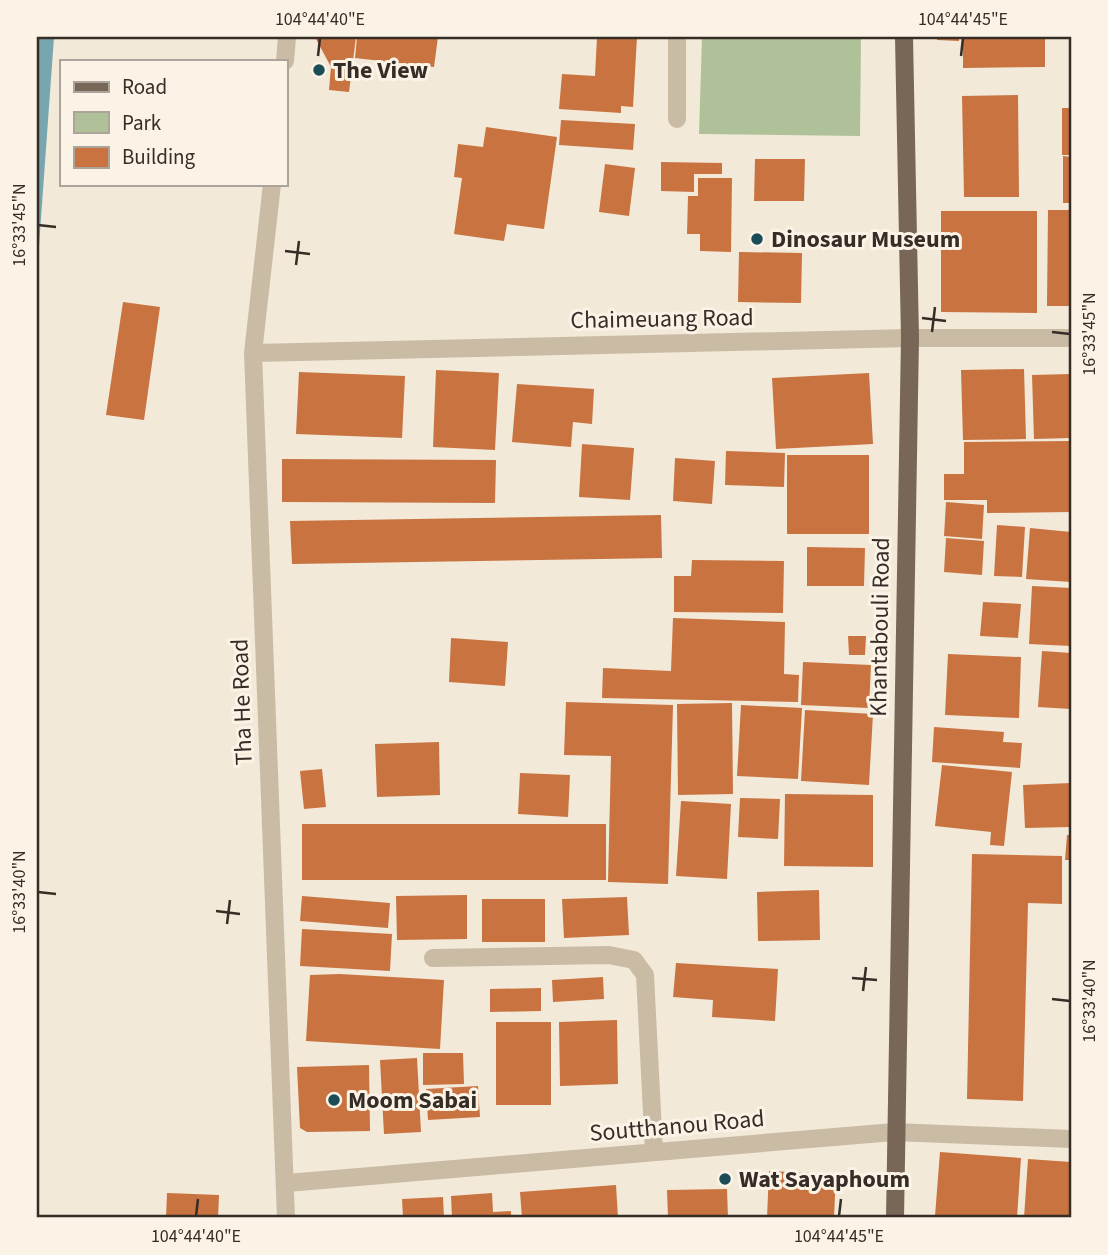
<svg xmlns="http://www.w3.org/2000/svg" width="1108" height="1255" font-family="'Source Sans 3',sans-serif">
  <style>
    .green { fill: #afc199 }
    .water { fill: #78a6b0 }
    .building { fill: #c97340 }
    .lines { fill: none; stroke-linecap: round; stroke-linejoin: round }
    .minor { stroke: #cabba5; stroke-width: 18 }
    .major { stroke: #786657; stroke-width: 18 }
    .ticks { fill: none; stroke: #362d27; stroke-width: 2.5 }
    .poi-dot { fill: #1b4d58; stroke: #faf3e6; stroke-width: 2.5 }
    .labels { text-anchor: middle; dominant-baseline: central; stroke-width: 6; stroke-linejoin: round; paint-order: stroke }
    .poi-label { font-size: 24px; font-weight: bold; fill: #362d27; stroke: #faf3e6; text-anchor: start }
    .street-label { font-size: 24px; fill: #362d27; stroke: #faf3e6 }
    .neatline { fill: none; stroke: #362d27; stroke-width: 2.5 }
    .ticks-label { font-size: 18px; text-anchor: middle; fill: #362d27 }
  </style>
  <rect width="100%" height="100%" fill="#f2e9d9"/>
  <!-- green -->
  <path class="green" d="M 702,37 L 861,37 L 860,136 L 699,134 Z"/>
  <!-- water -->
  <path class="water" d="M 37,37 L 54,37 L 37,274 Z"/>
  <!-- building -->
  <path class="building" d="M 315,37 L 356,37 L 349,92 L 329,90 L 331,67 Z
    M 357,37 L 438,37 L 434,67 L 355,58 Z
    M 597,37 L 637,37 L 633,107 L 621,106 L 621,113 L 559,109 L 562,74 L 595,76 Z
    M 937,37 L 959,37 L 959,41 L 937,40 Z
    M 963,37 L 1045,37 L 1045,67 L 963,68 Z
    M 1018,95 L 1019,197 L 964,197 L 962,96 Z
    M 1062,108 L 1071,108 L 1071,155 L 1062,155 Z
    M 561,120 L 635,124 L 633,150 L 559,145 Z
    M 486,127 L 557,137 L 544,229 L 507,224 L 504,241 L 454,234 L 462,178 L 454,177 L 458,144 L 483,147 Z
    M 1063,156 L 1071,157 L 1071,203 L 1063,203 Z
    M 755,159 L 805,159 L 804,201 L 754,201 Z
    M 661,162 L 722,163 L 722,174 L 694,174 L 694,192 L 661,191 Z
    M 605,164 L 635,168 L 629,216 L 599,212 Z
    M 698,178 L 732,178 L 731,252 L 700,251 L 700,234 L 687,234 L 688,196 L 698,196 Z
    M 1048,210 L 1071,210 L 1071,306 L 1047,306 Z
    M 941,211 L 1037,211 L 1037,313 L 941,312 Z
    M 739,252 L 802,253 L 801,303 L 738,302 Z
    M 123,302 L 160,307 L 144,420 L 106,415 Z
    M 1024,369 L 1026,439 L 963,440 L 961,370 Z
    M 436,370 L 499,373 L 495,450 L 433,447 Z
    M 299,372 L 405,376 L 402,438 L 296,434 Z
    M 869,373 L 873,444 L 776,449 L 772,378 Z
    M 1071,374 L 1071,438 L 1034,439 L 1032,375 Z
    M 517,384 L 594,389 L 592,424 L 573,422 L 571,447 L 512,442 Z
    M 1071,441 L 1071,512 L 987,513 L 987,500 L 944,500 L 944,474 L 964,474 L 964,442 Z
    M 582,444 L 634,448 L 630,500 L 579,497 Z
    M 726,451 L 785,453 L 784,487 L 725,485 Z
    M 787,455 L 869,455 L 869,534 L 787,534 Z
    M 675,458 L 715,461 L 712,504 L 673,501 Z
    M 282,459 L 496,460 L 495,503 L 282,502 Z
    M 946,502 L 984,505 L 982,539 L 944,536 Z
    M 661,515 L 662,558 L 292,564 L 290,521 Z
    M 997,525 L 1025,527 L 1022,577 L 994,576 Z
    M 1030,528 L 1071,532 L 1071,582 L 1026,579 Z
    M 946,538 L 984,541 L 982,575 L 944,572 Z
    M 807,547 L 865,548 L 864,586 L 807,586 Z
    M 692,560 L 784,561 L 783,613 L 674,612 L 674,576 L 691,576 Z
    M 1032,586 L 1071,588 L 1071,646 L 1029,644 Z
    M 983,602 L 1021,604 L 1018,638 L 980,636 Z
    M 673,618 L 785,622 L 784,674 L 799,675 L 798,702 L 602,698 L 603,668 L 671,671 Z
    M 848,636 L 866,636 L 865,655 L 849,655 Z
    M 451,638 L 508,642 L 505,686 L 449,682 Z
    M 1042,651 L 1071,653 L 1071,709 L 1038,707 Z
    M 948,654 L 1021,657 L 1019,718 L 945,715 Z
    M 803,662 L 871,665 L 869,708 L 801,705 Z
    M 566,702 L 673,705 L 668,884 L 608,882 L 611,756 L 564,755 Z
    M 732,703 L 733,794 L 678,795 L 677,704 Z
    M 741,705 L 802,708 L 798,779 L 737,776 Z
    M 805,710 L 873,714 L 869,785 L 801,781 Z
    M 934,727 L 1004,732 L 1003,742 L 1022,743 L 1020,768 L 932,762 Z
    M 439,742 L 440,795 L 377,797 L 375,744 Z
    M 942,765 L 1012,772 L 1004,846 L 990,845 L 991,832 L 935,826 Z
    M 322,769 L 326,807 L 304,809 L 300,771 Z
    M 520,773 L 570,775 L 568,817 L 518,814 Z
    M 1071,783 L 1071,827 L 1025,828 L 1023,785 Z
    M 785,794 L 873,795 L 873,867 L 784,866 Z
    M 740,798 L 780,799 L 778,839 L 738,837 Z
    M 681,801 L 731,804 L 727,879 L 676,876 Z
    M 302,824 L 606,824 L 606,880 L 302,880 Z
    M 1067,835 L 1071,835 L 1071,860 L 1065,860 Z
    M 972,854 L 1062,856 L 1062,904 L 1028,903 L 1023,1101 L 967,1099 Z
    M 819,890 L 820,940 L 758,941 L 757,892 Z
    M 467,895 L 467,939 L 397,940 L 396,896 Z
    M 302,896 L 390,903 L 388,928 L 300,921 Z
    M 627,897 L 629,935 L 564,938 L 562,899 Z
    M 482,899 L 545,899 L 545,942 L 482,942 Z
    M 302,929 L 392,934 L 390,971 L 300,966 Z
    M 676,963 L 778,969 L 775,1021 L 712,1017 L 713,1000 L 673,997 Z
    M 340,974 L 444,980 L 440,1049 L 306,1041 L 310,975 Z
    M 603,977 L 604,999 L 553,1002 L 552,980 Z
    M 541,988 L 541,1011 L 490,1012 L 490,989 Z
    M 617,1020 L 618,1084 L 560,1086 L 559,1022 Z
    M 496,1022 L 551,1022 L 551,1105 L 496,1105 Z
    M 423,1053 L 463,1053 L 464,1084 L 423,1085 Z
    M 417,1058 L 421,1132 L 384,1134 L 380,1060 Z
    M 369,1065 L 370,1131 L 307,1132 L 300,1128 L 297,1067 Z
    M 478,1086 L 480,1117 L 428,1120 L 426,1089 Z
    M 940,1152 L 1021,1158 L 1017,1218 L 935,1216 Z
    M 1028,1159 L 1071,1162 L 1071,1218 L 1024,1218 Z
    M 769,1171 L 836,1174 L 834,1218 L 767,1218 Z
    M 616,1185 L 618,1218 L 522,1218 L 520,1192 Z
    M 727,1189 L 728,1218 L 668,1218 L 667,1190 Z
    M 167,1193 L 219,1195 L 218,1218 L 166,1218 Z
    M 492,1193 L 493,1212 L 511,1211 L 511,1218 L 452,1218 L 451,1196 Z
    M 443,1197 L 444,1218 L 403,1218 L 402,1199 Z"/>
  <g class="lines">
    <!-- minor -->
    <path class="minor" d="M 285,61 L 287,37
      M 677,119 L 677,37
      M 272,184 L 253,353 L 286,1218
      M 253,353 L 910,338 L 1071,338
      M 433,958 L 609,955 L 634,960 L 645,975 L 654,1152
      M 287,1183 L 894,1132 L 1071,1139"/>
    <!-- major -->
    <path class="major" d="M 895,1218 L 910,338 L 904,37"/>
  </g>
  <!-- ticks -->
  <path class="ticks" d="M 318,56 L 320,38M 961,56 L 963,38M 38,225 L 56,227M 285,251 L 310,254M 296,265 L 299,241M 922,318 L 946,321M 932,332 L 935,307M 1052,332 L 1070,334M 38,892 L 56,894M 216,911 L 240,914M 227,924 L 230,900M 852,978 L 877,980M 863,991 L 866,967M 1052,999 L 1070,1001M 196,1216 L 198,1199M 839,1216 L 841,1199"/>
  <!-- markers -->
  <g class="poi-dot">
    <circle cx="319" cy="70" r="7"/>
    <circle cx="757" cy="239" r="7"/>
    <circle cx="334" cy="1100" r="7"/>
    <circle cx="725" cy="1179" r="7"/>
  </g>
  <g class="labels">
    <!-- poi labels -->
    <g class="poi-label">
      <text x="333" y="70">The View</text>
      <text x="771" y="239">Dinosaur Museum</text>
      <text x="348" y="1100">Moom Sabai</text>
      <text x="739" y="1179">Wat Sayaphoum</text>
    </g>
    <!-- street labels -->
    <g class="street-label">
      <text transform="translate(662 319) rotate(-1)">Chaimeuang Road</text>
      <text transform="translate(880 627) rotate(-89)">Khantabouli Road</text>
      <text transform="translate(242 702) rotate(-92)">Tha He Road</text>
      <text transform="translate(677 1126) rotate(-5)">Soutthanou Road</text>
    </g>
  </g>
  <!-- border -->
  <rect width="1108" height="1255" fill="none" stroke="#faf3e6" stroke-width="77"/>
  <!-- legend -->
  <rect x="60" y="60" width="228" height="126" fill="#faf3e6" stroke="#aca49a" stroke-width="2"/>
  <rect x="74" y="82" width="35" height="10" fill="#786657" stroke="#aca49a" stroke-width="2"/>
  <text x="122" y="94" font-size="21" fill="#362d27">Road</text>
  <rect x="74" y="112" width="35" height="21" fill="#afc199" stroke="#aca49a" stroke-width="2"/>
  <text x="122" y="130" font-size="21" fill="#362d27">Park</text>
  <rect x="74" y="147" width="35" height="21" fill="#c97340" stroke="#aca49a" stroke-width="2"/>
  <text x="122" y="164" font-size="21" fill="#362d27">Building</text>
  <rect x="38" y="38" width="1032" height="1178" class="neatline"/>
  <g class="ticks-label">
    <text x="320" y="25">104°44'40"E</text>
    <text x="963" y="25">104°44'45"E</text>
    <text transform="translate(19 225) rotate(-90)" y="6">16°33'45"N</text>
    <text transform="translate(1089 334) rotate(-90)" y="6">16°33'45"N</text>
    <text transform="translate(19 892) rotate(-90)" y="6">16°33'40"N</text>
    <text transform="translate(1089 1001) rotate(-90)" y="6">16°33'40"N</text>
    <text x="196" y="1242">104°44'40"E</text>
    <text x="839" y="1242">104°44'45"E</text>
  </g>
</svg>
